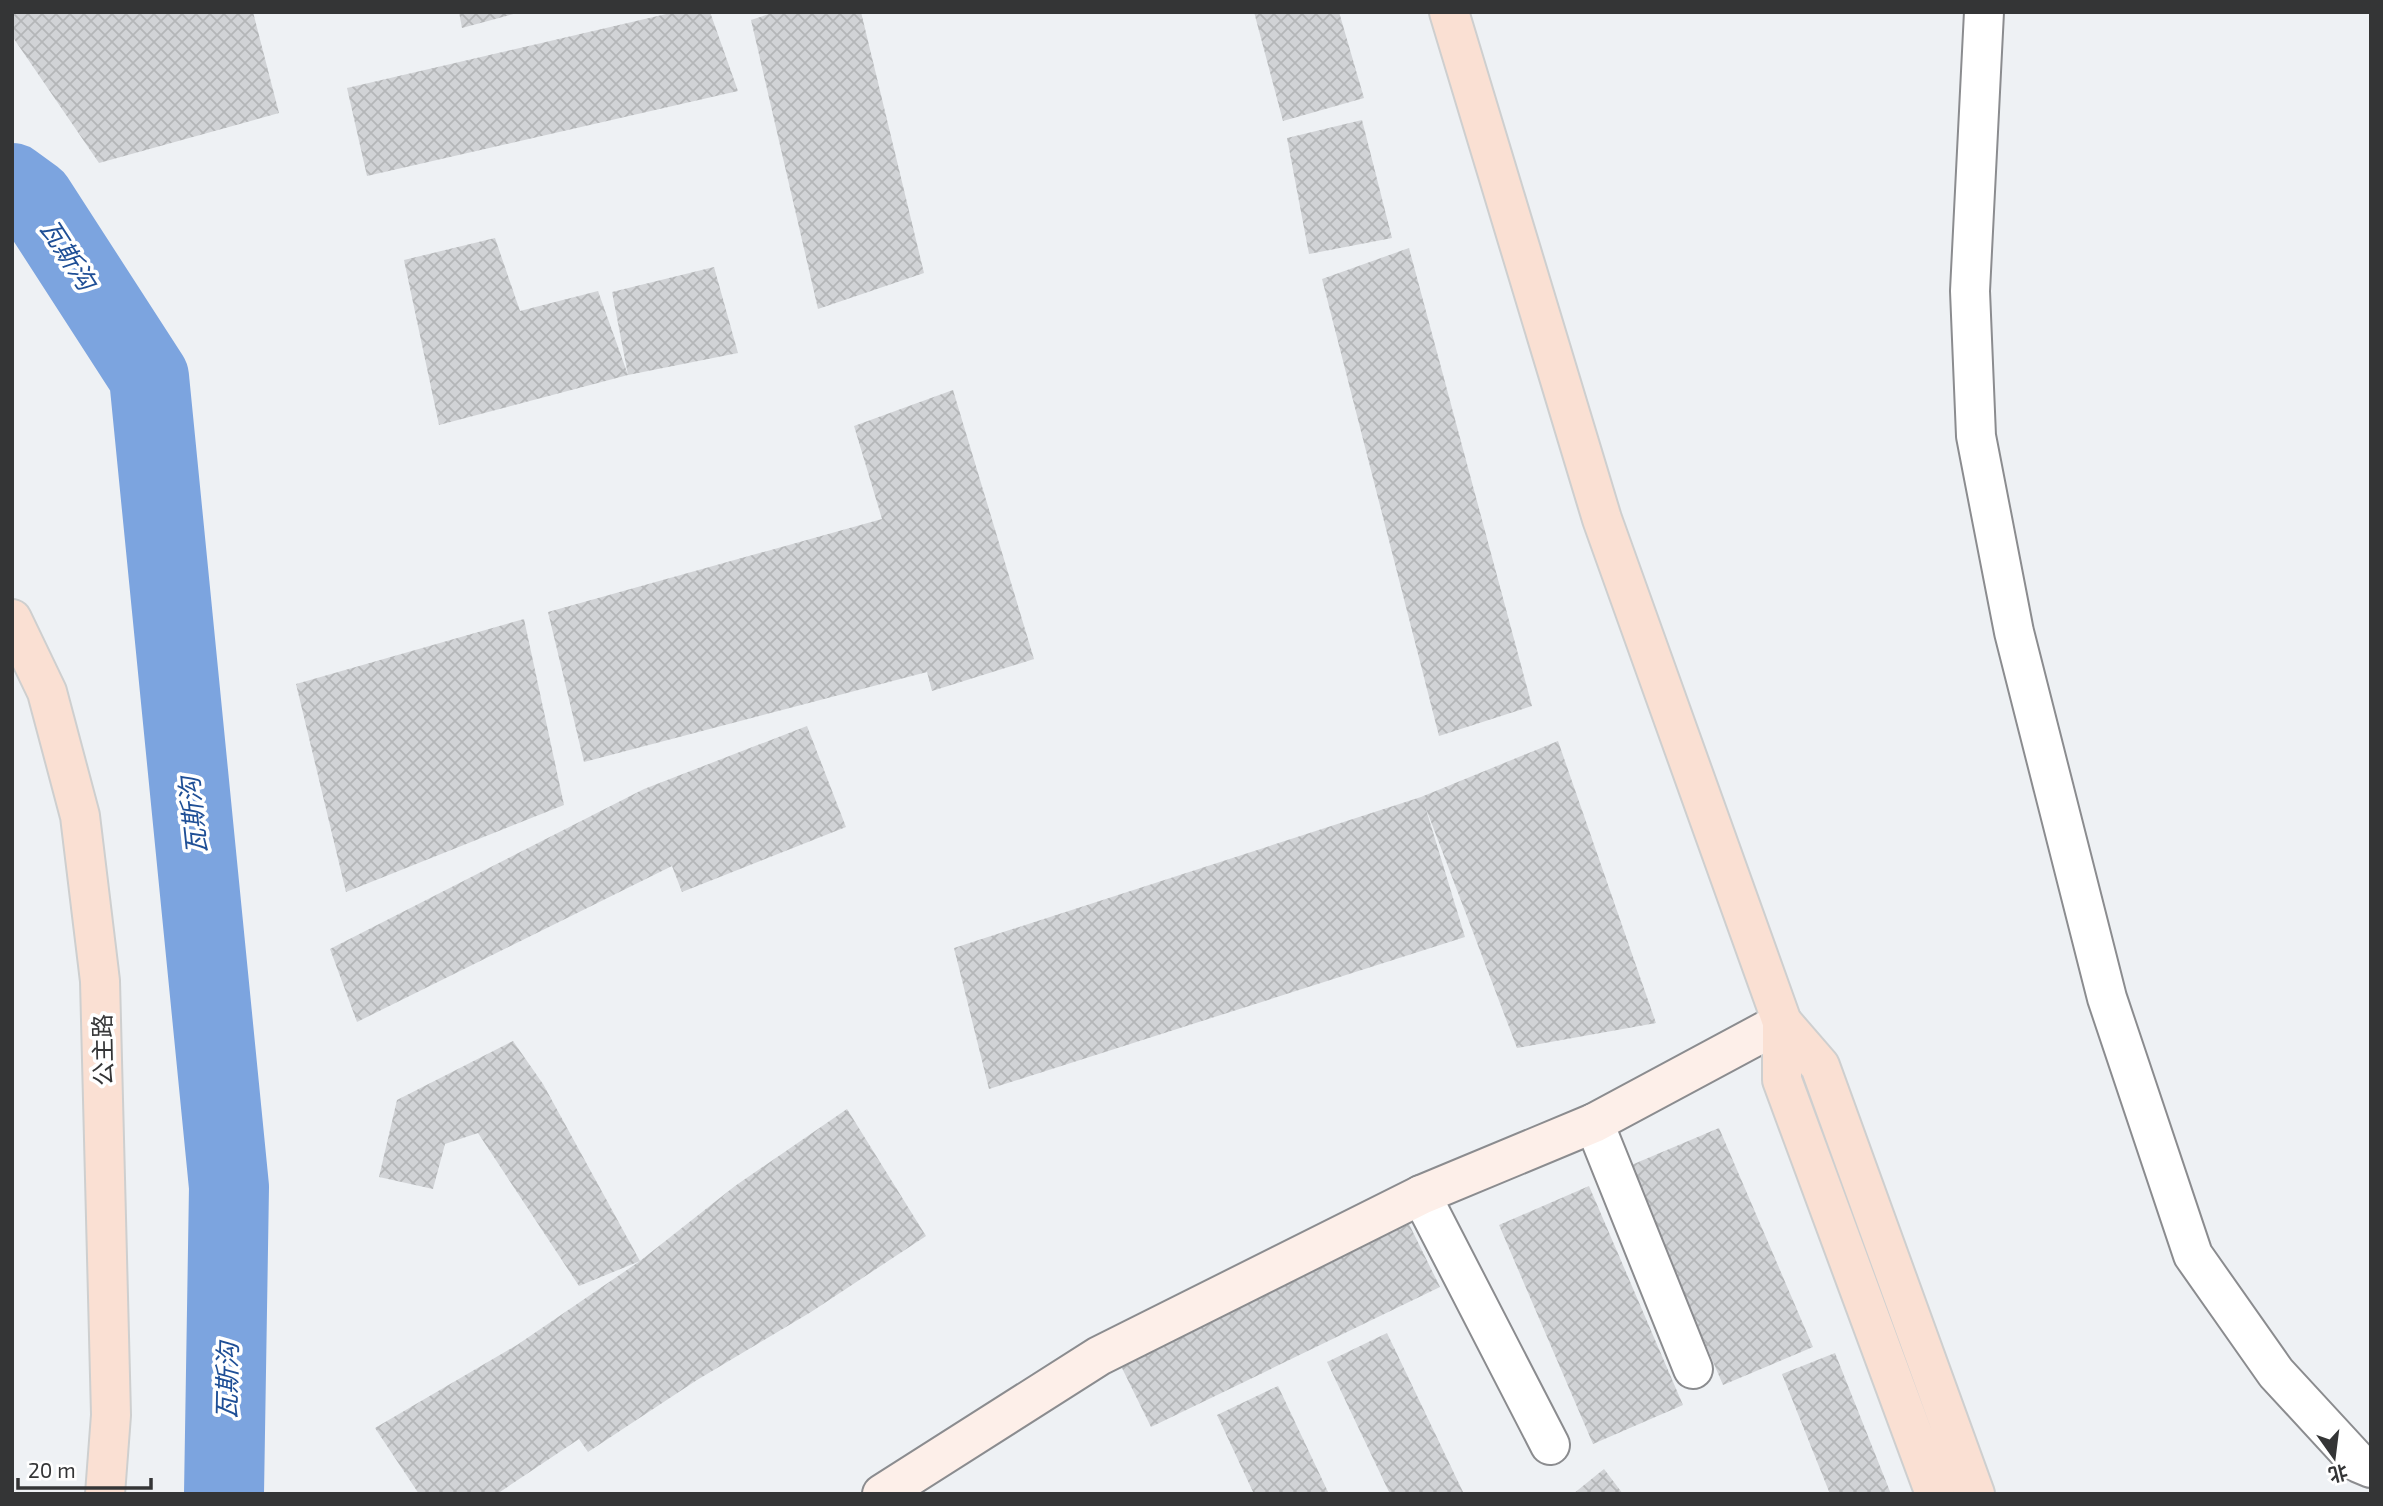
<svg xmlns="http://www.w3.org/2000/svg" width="2383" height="1506" font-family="'Exo 2','Noto Sans SC',sans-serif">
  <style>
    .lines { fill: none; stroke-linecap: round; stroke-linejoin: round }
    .river { stroke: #7ca4df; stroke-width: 80 }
    .building { fill: url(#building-cross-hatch) }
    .street-casing { stroke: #8b8c8f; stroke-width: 42 }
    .secondary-casing { stroke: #8b8c8f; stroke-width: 42 }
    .primary-casing { stroke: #cecfcf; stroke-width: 42 }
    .street { stroke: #fff; stroke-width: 38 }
    .secondary { stroke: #fdefe9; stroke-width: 38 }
    .primary { stroke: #fae0d3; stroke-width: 38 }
    .labels { text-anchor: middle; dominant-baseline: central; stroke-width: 7; stroke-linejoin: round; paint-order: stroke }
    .street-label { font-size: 24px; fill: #343536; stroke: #fff }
    .water-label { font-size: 26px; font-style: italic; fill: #1f4f96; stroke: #fff }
  </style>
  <defs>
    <pattern id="building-cross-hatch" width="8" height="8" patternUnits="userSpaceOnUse" patternTransform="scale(1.75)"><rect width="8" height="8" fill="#d1d3d6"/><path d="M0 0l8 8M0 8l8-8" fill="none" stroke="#b4b6b8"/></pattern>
  </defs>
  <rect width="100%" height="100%" fill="#eef1f4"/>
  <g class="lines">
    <!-- river -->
    <path class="river" d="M 12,183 L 34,199 L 149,377 L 229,1187 L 224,1494"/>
  </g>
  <!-- building -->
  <path class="building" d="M 12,12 L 253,12 L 279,113 L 99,163 L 12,36 Z
    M 459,12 L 517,12 L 517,13 L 462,28 Z
    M 675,12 L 710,12 L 738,91 L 367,176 L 347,88 Z
    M 775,12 L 861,12 L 924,273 L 818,309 L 751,20 Z
    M 1254,12 L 1339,12 L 1364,98 L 1283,121 Z
    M 1362,120 L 1392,238 L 1309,254 L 1287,138 Z
    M 495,238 L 520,311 L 598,291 L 628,375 L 612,292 L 714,267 L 738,353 L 628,375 L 439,425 L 404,260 Z
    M 1409,248 L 1532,706 L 1439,736 L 1322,279 Z
    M 953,390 L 1034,659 L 932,691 L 927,672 L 584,762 L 548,612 L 882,519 L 854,426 Z
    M 524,619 L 564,805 L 346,892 L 296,684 Z
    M 807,726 L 846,827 L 682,892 L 672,866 L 357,1022 L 330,949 L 644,789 Z
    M 1558,741 L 1656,1023 L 1517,1048 L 1425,806 L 1465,937 L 989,1089 L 954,948 L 1421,797 Z
    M 513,1041 L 543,1084 L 640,1261 L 735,1186 L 847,1109 L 926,1236 L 811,1312 L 697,1380 L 588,1452 L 579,1439 L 497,1494 L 419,1494 L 375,1428 L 517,1345 L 640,1261 L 579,1286 L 478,1133 L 445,1144 L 433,1189 L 379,1177 L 397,1100 Z
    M 1719,1128 L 1813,1347 L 1723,1385 L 1629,1166 Z
    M 1589,1186 L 1683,1405 L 1593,1444 L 1499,1225 Z
    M 1409,1224 L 1440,1287 L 1151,1427 L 1120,1364 Z
    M 1387,1333 L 1464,1494 L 1390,1494 L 1327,1362 Z
    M 1835,1353 L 1891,1494 L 1830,1494 L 1782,1374 Z
    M 1278,1386 L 1329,1494 L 1254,1494 L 1217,1415 Z
    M 1604,1469 L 1623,1494 L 1573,1494 Z"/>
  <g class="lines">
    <!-- street casing -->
    <g class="street-casing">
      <path id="street" d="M 1984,12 L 1970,291 L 1976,436 L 2014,632 L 2107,998 L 2193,1255 L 2276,1373 L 2359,1463 L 2371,1468
        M 1594,1123 L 1693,1369
        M 1421,1195 L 1550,1445"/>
    </g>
    <!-- secondary casing -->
    <g class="secondary-casing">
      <path id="secondary" d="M 882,1494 L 1099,1356 L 1421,1195 L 1594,1123 L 1782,1022"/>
    </g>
    <!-- primary casing -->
    <g class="primary-casing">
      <path id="primary" d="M 1449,12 L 1602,519 L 1782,1022 L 1782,1080 L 1935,1494
        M 12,619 L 47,692 L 80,816 L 100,981 L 111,1415 L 105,1494
        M 1782,1022 L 1820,1066 L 1975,1494"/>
    </g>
    <!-- street -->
    <use href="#street" class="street"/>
    <!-- secondary -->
    <use href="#secondary" class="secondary"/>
    <!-- primary -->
    <use href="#primary" class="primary"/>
  </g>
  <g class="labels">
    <!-- street labels -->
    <g class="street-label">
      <text transform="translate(102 1050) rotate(-91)">公主路</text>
    </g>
    <!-- water labels -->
    <g class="water-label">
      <text transform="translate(69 254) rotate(57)">瓦斯沟</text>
      <text transform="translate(192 816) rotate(-96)">瓦斯沟</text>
      <text transform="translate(226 1381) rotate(-89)">瓦斯沟</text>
    </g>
  </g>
  <!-- border -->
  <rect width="2383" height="1506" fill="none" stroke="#343536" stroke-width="28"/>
  <!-- north arrow -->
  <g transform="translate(2334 1457) rotate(166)" stroke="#ffffff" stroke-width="5" paint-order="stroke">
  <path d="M0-5L12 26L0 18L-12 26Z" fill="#343536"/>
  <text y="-10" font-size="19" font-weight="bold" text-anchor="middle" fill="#343536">北</text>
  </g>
  <!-- scale -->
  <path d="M18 1478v10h133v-10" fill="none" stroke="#343536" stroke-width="3.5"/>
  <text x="28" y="1478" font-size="21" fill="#343536" stroke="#ffffff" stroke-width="5" paint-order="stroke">20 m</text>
</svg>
